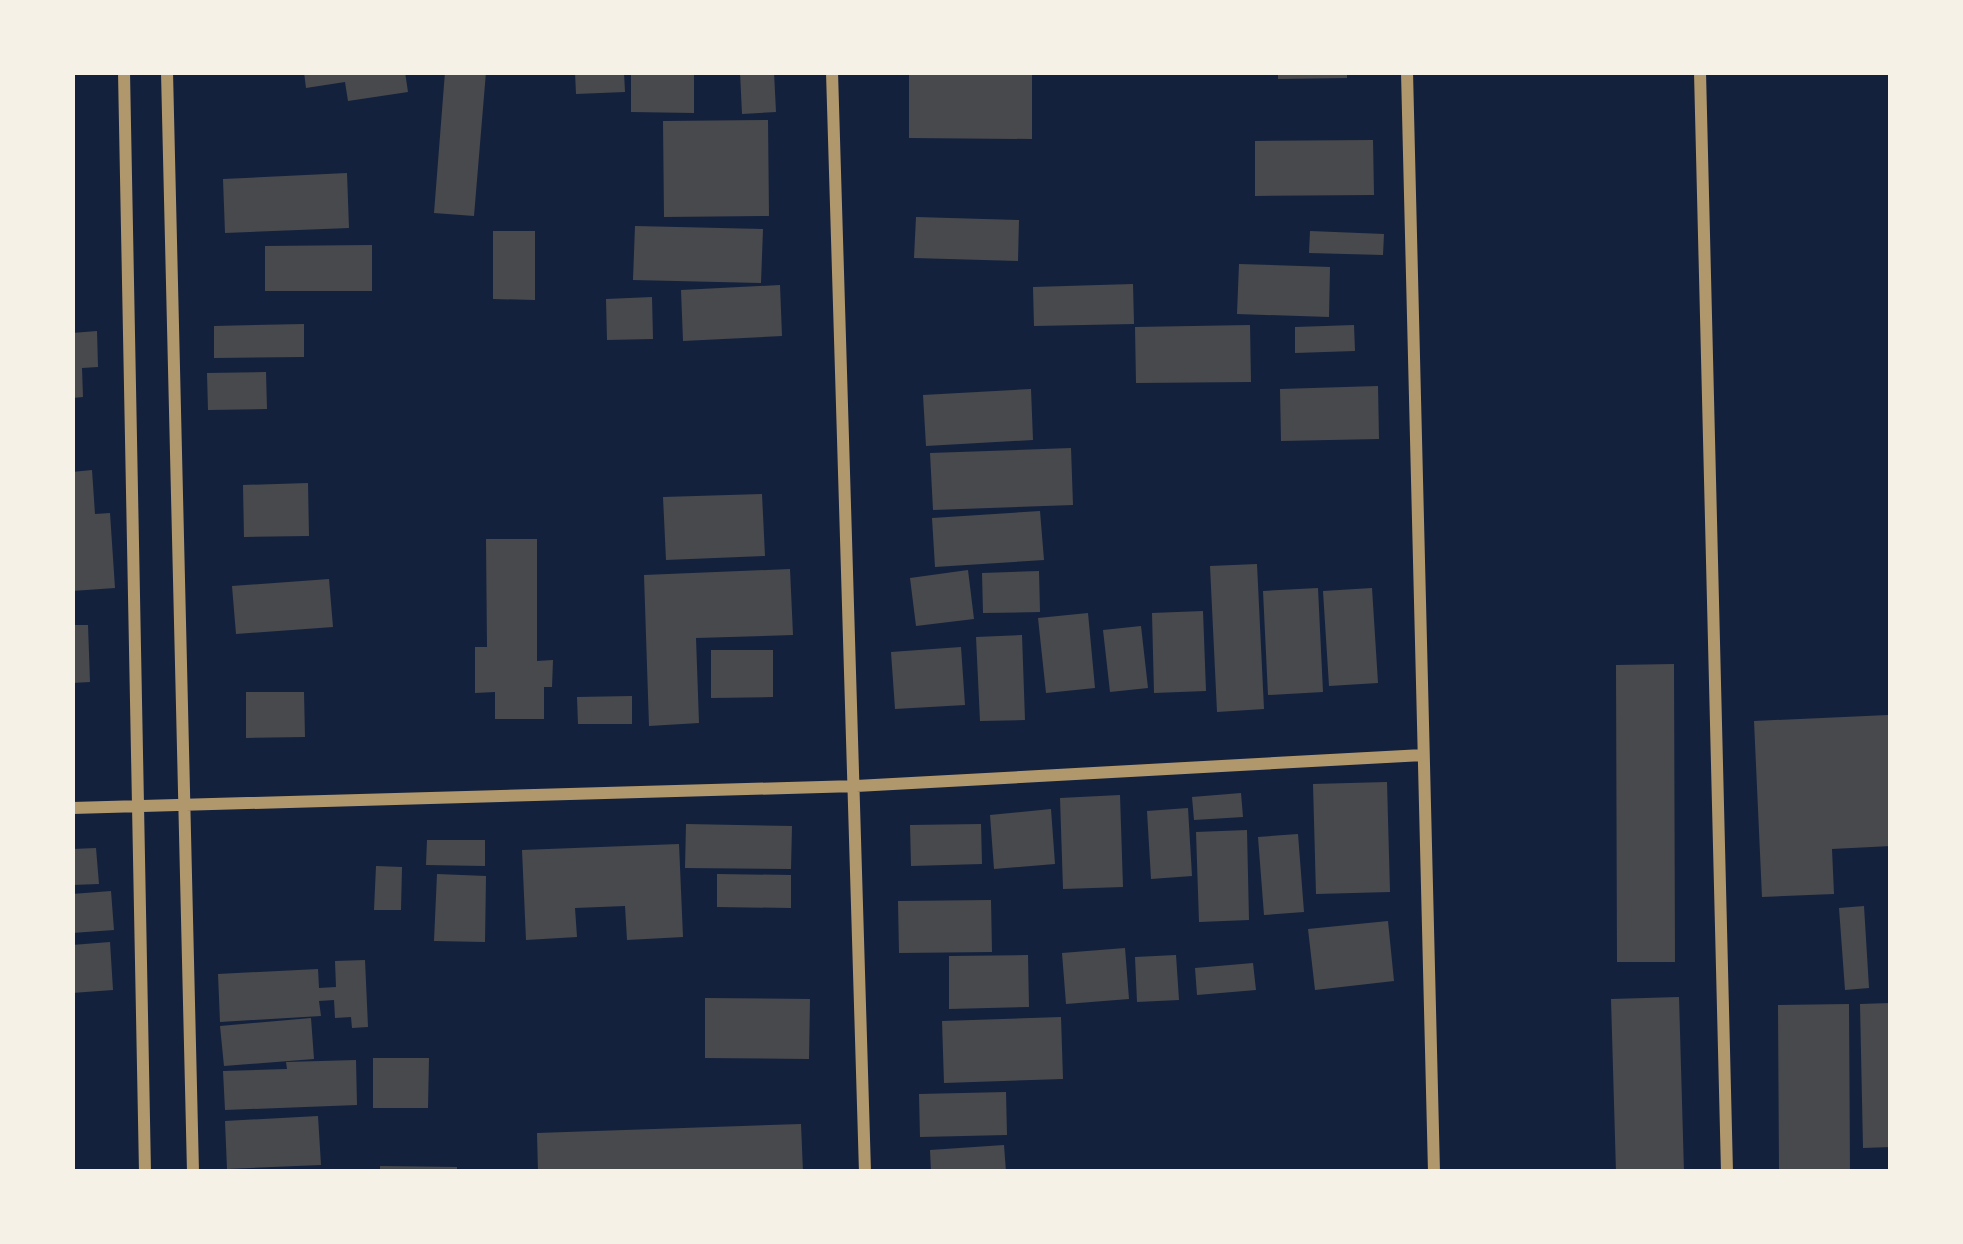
<svg xmlns="http://www.w3.org/2000/svg" width="1963" height="1244" font-family="'Nunito Sans',sans-serif">
  <style>
    .building { fill: #48494c }
    .lines { fill: none; stroke-linecap: round; stroke-linejoin: round }
    .minor { stroke: #b1986c; stroke-width: 12 }
  </style>
  <rect width="100%" height="100%" fill="#14213d"/>
  <!-- building -->
  <path class="building" d="M 304,72 L 405,72 L 408,92 L 348,101 L 345,82 L 306,88 Z
    M 445,72 L 486,72 L 474,216 L 434,213 Z
    M 575,72 L 624,72 L 625,92 L 576,94 Z
    M 631,72 L 694,72 L 694,113 L 631,112 Z
    M 740,72 L 774,72 L 776,112 L 742,114 Z
    M 1278,72 L 1347,72 L 1347,78 L 1278,79 Z
    M 909,75 L 1032,75 L 1032,139 L 909,138 Z
    M 768,120 L 769,216 L 664,217 L 663,121 Z
    M 1373,140 L 1374,195 L 1255,196 L 1255,141 Z
    M 347,173 L 349,228 L 225,233 L 223,179 Z
    M 916,217 L 1019,220 L 1018,261 L 914,258 Z
    M 635,226 L 763,229 L 761,283 L 633,280 Z
    M 493,231 L 535,231 L 535,300 L 493,299 Z
    M 1310,231 L 1384,234 L 1383,255 L 1309,253 Z
    M 372,245 L 372,291 L 265,291 L 265,246 Z
    M 1239,264 L 1330,267 L 1329,317 L 1237,314 Z
    M 1133,284 L 1134,324 L 1034,326 L 1033,287 Z
    M 780,285 L 782,336 L 683,341 L 681,290 Z
    M 652,297 L 653,339 L 607,340 L 606,299 Z
    M 304,324 L 304,357 L 214,358 L 214,326 Z
    M 1250,325 L 1251,382 L 1136,383 L 1135,327 Z
    M 1354,325 L 1355,351 L 1295,353 L 1295,327 Z
    M 97,331 L 98,367 L 82,368 L 83,397 L 72,398 L 72,333 Z
    M 266,372 L 267,409 L 208,410 L 207,373 Z
    M 1378,386 L 1379,439 L 1281,441 L 1280,389 Z
    M 1031,389 L 1033,440 L 926,446 L 923,395 Z
    M 1071,448 L 1073,505 L 933,510 L 930,453 Z
    M 92,470 L 95,514 L 110,513 L 115,588 L 72,591 L 72,472 Z
    M 308,483 L 309,536 L 244,537 L 243,485 Z
    M 762,494 L 765,556 L 666,560 L 663,497 Z
    M 1040,511 L 1044,560 L 935,567 L 932,518 Z
    M 486,539 L 537,539 L 537,661 L 553,660 L 552,687 L 544,687 L 544,719 L 495,719 L 495,692 L 475,693 L 475,647 L 487,647 Z
    M 1257,564 L 1264,709 L 1217,712 L 1210,566 Z
    M 790,569 L 793,635 L 696,638 L 699,723 L 649,726 L 644,575 Z
    M 968,570 L 974,619 L 916,626 L 910,578 Z
    M 1039,571 L 1040,612 L 983,613 L 982,573 Z
    M 329,579 L 333,627 L 236,634 L 232,586 Z
    M 1318,588 L 1323,692 L 1268,695 L 1263,591 Z
    M 1372,588 L 1378,683 L 1329,686 L 1323,591 Z
    M 1203,611 L 1206,691 L 1154,693 L 1152,613 Z
    M 1088,613 L 1095,688 L 1046,693 L 1038,618 Z
    M 72,625 L 88,625 L 90,682 L 72,683 Z
    M 1141,626 L 1148,688 L 1110,692 L 1103,630 Z
    M 1022,635 L 1025,720 L 980,721 L 976,637 Z
    M 961,647 L 965,705 L 895,709 L 891,652 Z
    M 711,650 L 773,650 L 773,697 L 711,698 Z
    M 1674,664 L 1675,962 L 1617,962 L 1616,665 Z
    M 246,692 L 304,692 L 305,737 L 246,738 Z
    M 632,696 L 632,724 L 578,724 L 577,697 Z
    M 1888,715 L 1891,846 L 1832,849 L 1834,894 L 1762,897 L 1754,721 Z
    M 1387,782 L 1390,892 L 1316,894 L 1313,784 Z
    M 1241,793 L 1243,817 L 1194,820 L 1192,797 Z
    M 1120,795 L 1123,887 L 1063,889 L 1060,798 Z
    M 1188,808 L 1192,876 L 1151,879 L 1147,811 Z
    M 1051,809 L 1055,864 L 994,869 L 990,815 Z
    M 686,824 L 792,826 L 791,869 L 685,868 Z
    M 981,824 L 982,864 L 911,866 L 910,825 Z
    M 1247,830 L 1249,920 L 1199,922 L 1196,832 Z
    M 1298,834 L 1304,912 L 1264,915 L 1258,837 Z
    M 427,840 L 485,840 L 485,866 L 426,865 Z
    M 679,844 L 683,937 L 627,940 L 625,906 L 575,908 L 577,937 L 526,940 L 522,850 Z
    M 96,848 L 99,884 L 72,885 L 72,849 Z
    M 376,866 L 402,867 L 401,910 L 374,910 Z
    M 437,874 L 486,876 L 485,942 L 434,941 Z
    M 717,874 L 791,875 L 791,908 L 717,907 Z
    M 111,891 L 114,930 L 72,933 L 72,894 Z
    M 991,900 L 992,952 L 899,953 L 898,901 Z
    M 1864,906 L 1869,988 L 1845,990 L 1839,908 Z
    M 1388,921 L 1394,981 L 1315,990 L 1308,929 Z
    M 110,942 L 113,990 L 72,993 L 72,945 Z
    M 1125,948 L 1129,999 L 1066,1004 L 1062,953 Z
    M 1028,955 L 1029,1007 L 949,1009 L 949,956 Z
    M 1176,955 L 1179,1000 L 1137,1002 L 1135,957 Z
    M 365,960 L 368,1027 L 352,1028 L 351,1017 L 335,1018 L 334,1000 L 319,1001 L 321,1016 L 220,1022 L 218,974 L 318,969 L 319,988 L 336,987 L 335,961 Z
    M 1253,963 L 1256,990 L 1197,995 L 1195,968 Z
    M 1679,997 L 1684,1172 L 1616,1172 L 1611,999 Z
    M 705,998 L 810,999 L 809,1059 L 705,1058 Z
    M 1891,1003 L 1891,1147 L 1863,1148 L 1860,1004 Z
    M 1849,1004 L 1850,1172 L 1779,1172 L 1778,1005 Z
    M 1061,1017 L 1063,1079 L 944,1083 L 942,1021 Z
    M 311,1018 L 314,1059 L 224,1066 L 220,1026 Z
    M 373,1058 L 429,1058 L 428,1108 L 373,1108 Z
    M 356,1060 L 357,1105 L 225,1110 L 223,1071 L 287,1069 L 286,1062 Z
    M 1006,1092 L 1007,1135 L 920,1137 L 919,1094 Z
    M 318,1116 L 321,1165 L 227,1169 L 225,1121 Z
    M 801,1124 L 803,1172 L 538,1172 L 537,1133 Z
    M 1004,1145 L 1006,1172 L 931,1172 L 930,1150 Z
    M 380,1166 L 457,1167 L 457,1172 L 380,1172 Z"/>
  <g class="lines">
    <!-- minor -->
    <path class="minor" d="M 124,72 L 145,1172
      M 167,72 L 193,1172
      M 832,72 L 865,1172
      M 1407,72 L 1434,1172
      M 1700,72 L 1727,1172
      M 72,808 L 856,786 L 1423,755"/>
  </g>
  <!-- border -->
  <rect width="1963" height="1244" fill="none" stroke="#f6f1e7" stroke-width="150"/>
</svg>
